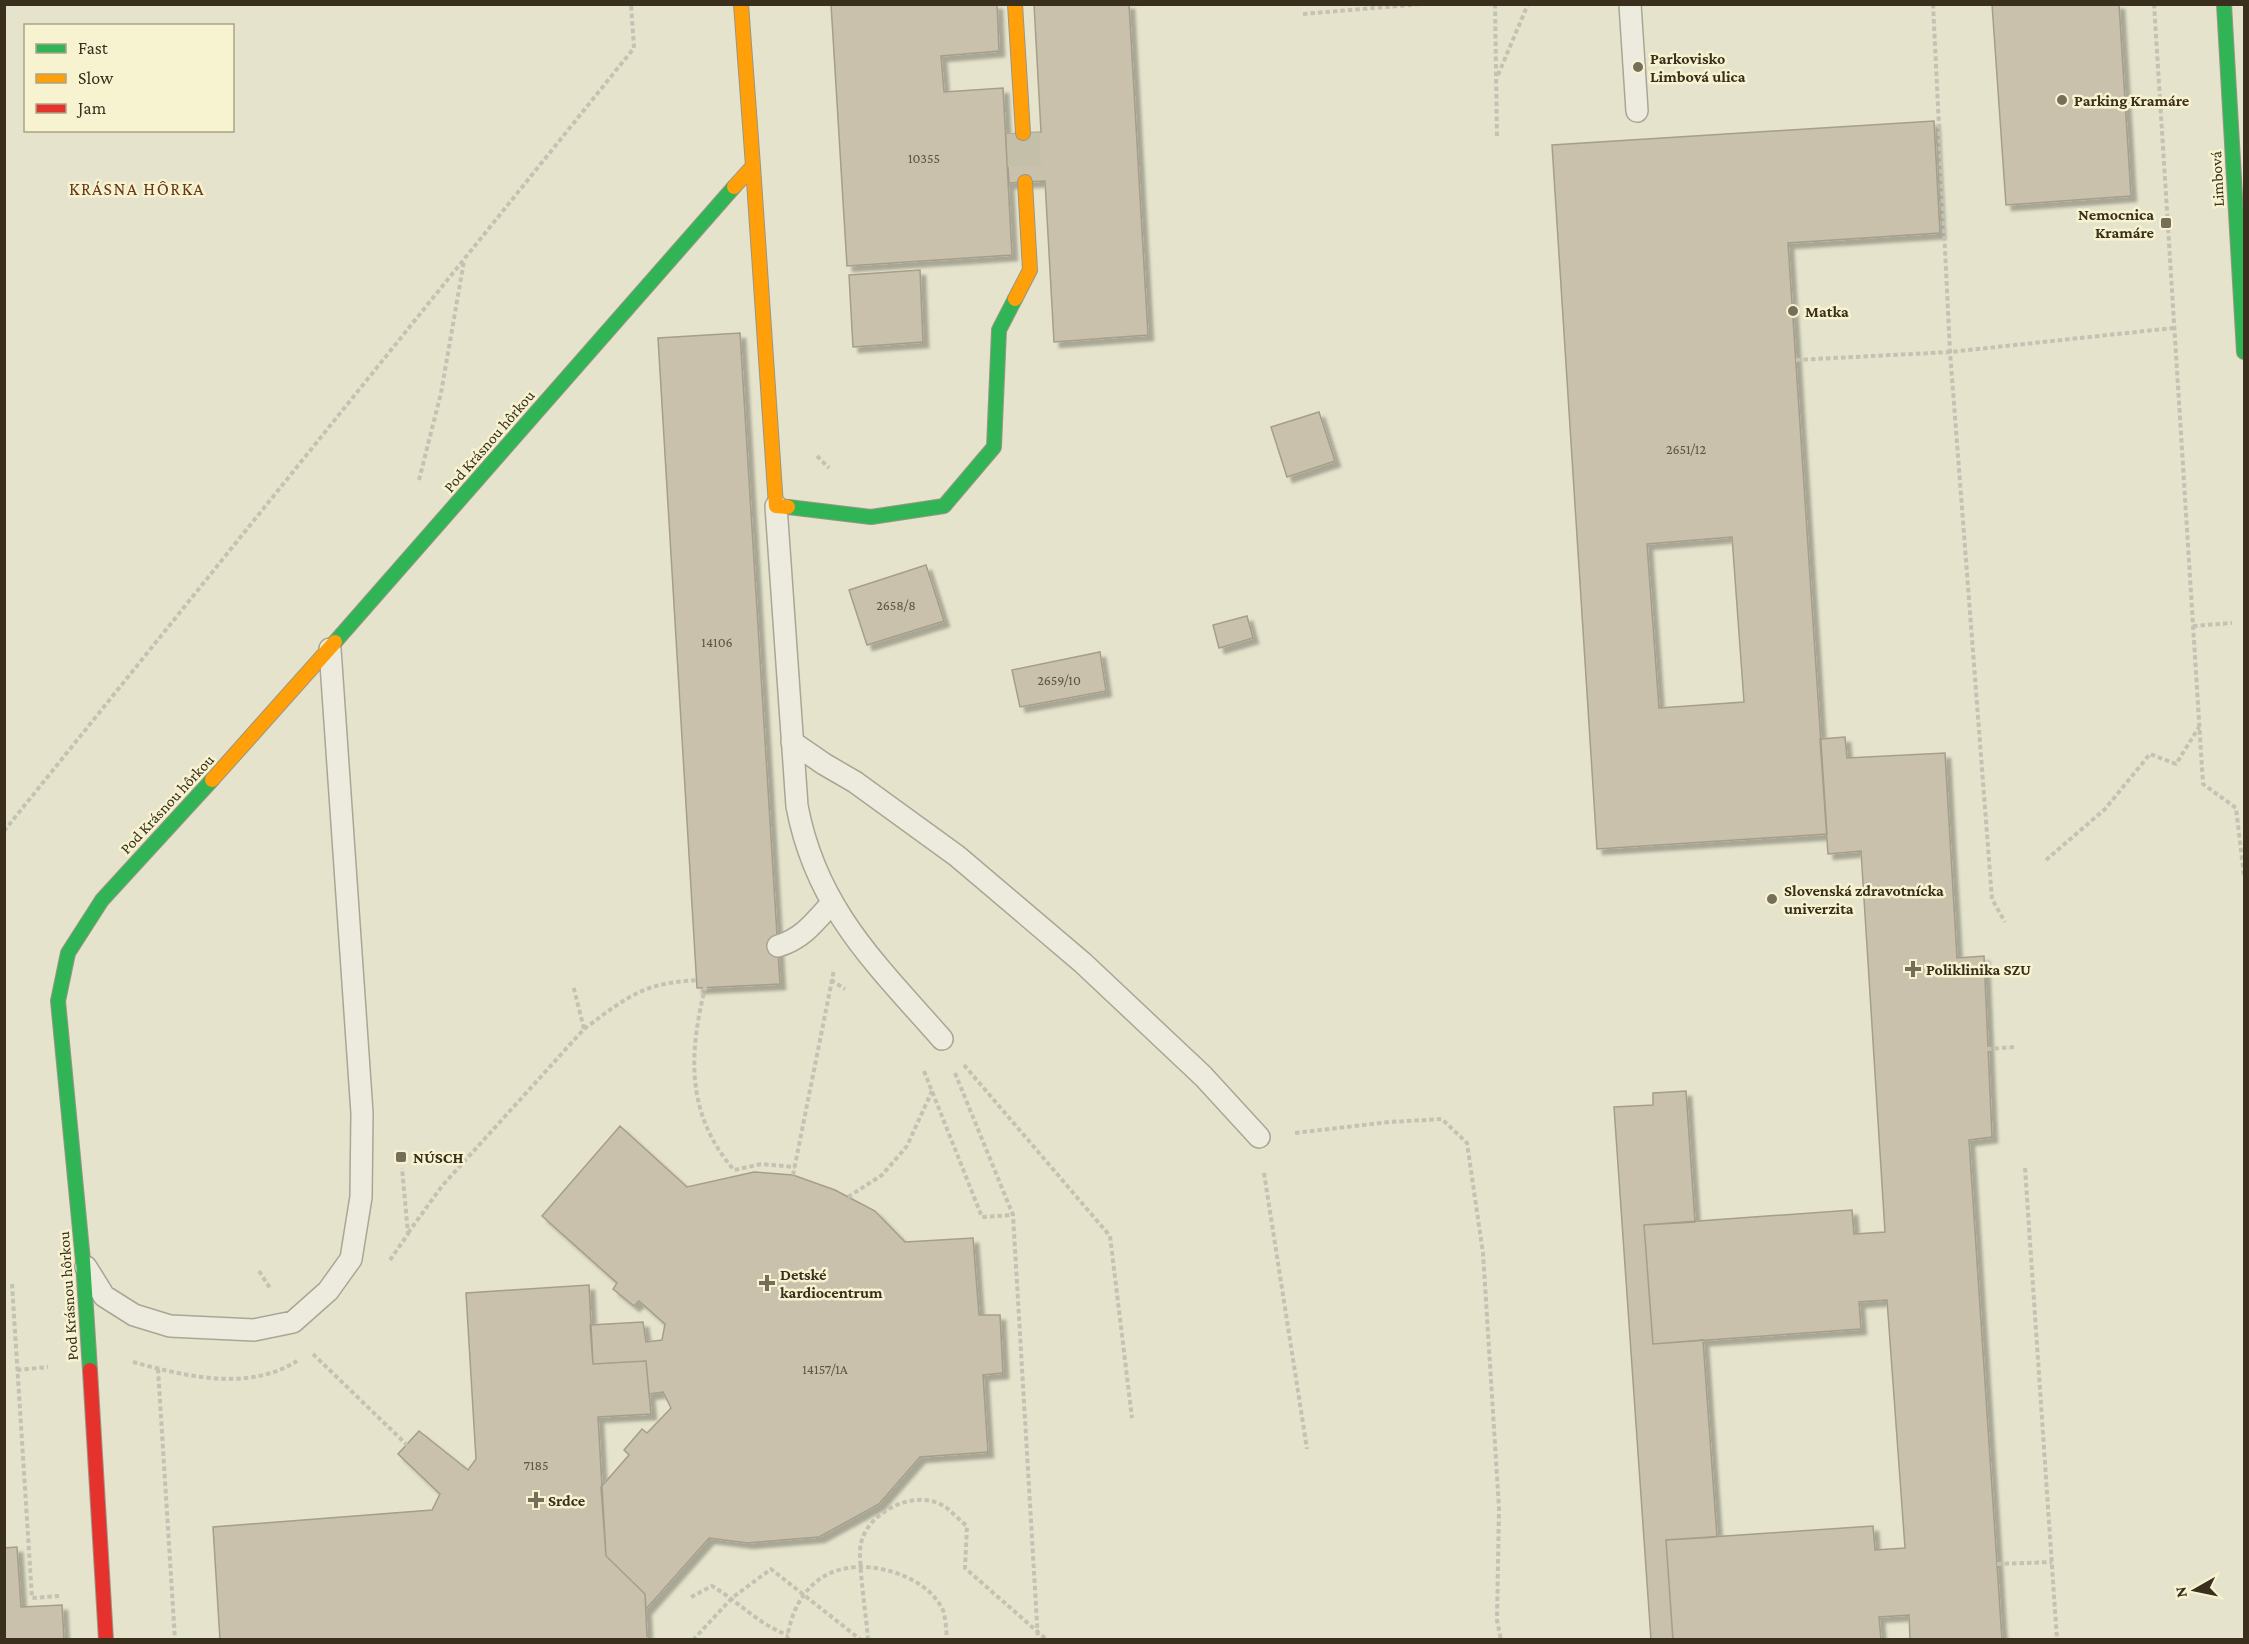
<svg xmlns="http://www.w3.org/2000/svg" width="2249" height="1644" font-family="'Crimson Pro',serif">
  <style>
    .building { fill: #c9c1ac; stroke: #a59e8a; stroke-width: 1.5; fill-rule: evenodd; filter: url(#shadow) }
    .lines { fill: none; stroke-linecap: round; stroke-linejoin: round }
    .secondary-tunnel { stroke: #c3bfa8; stroke-width: 33; stroke-dasharray: 33 16; stroke-linecap: butt }
    .lane-casing { stroke: #aaa695; stroke-width: 24 }
    .fast-casing { stroke: #9a9584; stroke-width: 16 }
    .slow-casing { stroke: #9a9584; stroke-width: 16 }
    .jam-casing { stroke: #9a9584; stroke-width: 16 }
    .path { stroke: #c5c2b4; stroke-width: 4; stroke-dasharray: 4.5 3; stroke-linecap: butt }
    .lane { stroke: #edebdd; stroke-width: 21 }
    .fast { stroke: #30b455; stroke-width: 14 }
    .slow { stroke: #ff9f0a; stroke-width: 14 }
    .jam { stroke: #e5322d; stroke-width: 14 }
    .poi-dot { fill: #756e59; stroke: #f7f3d0; stroke-width: 2 }
    .labels { text-anchor: middle; dominant-baseline: central; stroke-width: 5; stroke-linejoin: round; paint-order: stroke }
    .number-label { font-size: 14px; fill: #5d5440 }
    .poi-label { font-size: 16px; font-weight: bold; fill: #392f1c; stroke: #f7f3d0; text-anchor: start }
    .street-label { font-size: 16px; fill: #392f1c; stroke: #f7f3d0 }
    .neighbourhood-label { font-size: 18px; letter-spacing: 1.5px; fill: #68381a; stroke: #f7f3d0 }
  </style>
  <defs>
    <filter id="shadow"><feDropShadow dx="5.5" dy="5.5" stdDeviation="1.5" flood-color="#0004"/></filter>
  </defs>
  <rect width="100%" height="100%" fill="#e5e3cb"/>
  <!-- building -->
  <path class="building" d="M 831,4 L 997,4 L 999,51 L 941,56 L 944,92 L 1003,88 L 1012,255 L 847,266 Z
    M 1034,4 L 1129,4 L 1148,335 L 1054,342 L 1045,181 L 1009,183 L 1006,134 L 1041,132 Z
    M 1992,4 L 2119,4 L 2131,196 L 2006,205 Z
    M 1934,121 L 1940,233 L 1788,243 L 1827,834 L 1597,849 L 1552,145 ZM 1732,537 L 1744,702 L 1659,708 L 1647,544 Z
    M 920,270 L 923,342 L 853,347 L 849,275 Z
    M 740,333 L 780,984 L 697,988 L 658,338 Z
    M 1319,412 L 1335,461 L 1287,477 L 1271,427 Z
    M 926,565 L 944,621 L 867,645 L 849,590 Z
    M 1247,616 L 1253,638 L 1219,648 L 1213,625 Z
    M 1100,652 L 1106,691 L 1020,707 L 1012,670 Z
    M 1845,737 L 1847,758 L 1945,753 L 1957,958 L 1984,956 L 1992,1137 L 1969,1140 L 2002,1640 L 1910,1640 L 1909,1615 L 1879,1617 L 1881,1640 L 1673,1640 L 1666,1540 L 1873,1526 L 1875,1550 L 1905,1548 L 1887,1300 L 1859,1302 L 1861,1329 L 1653,1344 L 1644,1225 L 1852,1210 L 1854,1234 L 1885,1232 L 1861,851 L 1828,854 L 1820,739 Z
    M 1686,1091 L 1695,1222 L 1644,1225 L 1653,1344 L 1703,1340 L 1717,1537 L 1666,1540 L 1673,1640 L 1651,1640 L 1614,1107 L 1653,1105 L 1653,1093 Z
    M 620,1126 L 687,1187 L 754,1172 L 793,1175 L 835,1190 L 875,1211 L 905,1242 L 973,1238 L 979,1315 L 1000,1315 L 1003,1373 L 983,1375 L 988,1452 L 920,1457 L 879,1504 L 819,1537 L 748,1543 L 709,1538 L 646,1609 L 645,1594 L 606,1556 L 601,1487 L 629,1455 L 624,1450 L 642,1429 L 647,1433 L 671,1408 L 663,1392 L 649,1394 L 646,1361 L 593,1364 L 590,1325 L 643,1322 L 646,1342 L 662,1340 L 665,1324 L 639,1301 L 634,1306 L 613,1289 L 617,1283 L 542,1216 Z
    M 589,1285 L 593,1364 L 646,1361 L 651,1414 L 598,1417 L 606,1556 L 645,1594 L 647,1636 L 653,1640 L 220,1640 L 213,1527 L 432,1510 L 440,1494 L 398,1454 L 419,1431 L 468,1470 L 476,1459 L 466,1293 Z
    M 17,1547 L 21,1607 L 62,1605 L 64,1640 L 4,1640 L 4,1548 Z"/>
  <g class="lines">
    <!-- secondary-tunnel -->
    <path class="secondary-tunnel" d="M 1023,133 L 1025,182"/>
    <!-- lane casing -->
    <g class="lane-casing">
      <path id="lane" d="M 1630,4 L 1637,111
        M 776,506 L 797,806 C 816,908 876,964 942,1039
        M 792,742 L 824,764 L 855,782 L 957,856 L 1083,963 L 1203,1076 L 1259,1137
        M 778,946 C 802,939 814,923 831,904
        M 86,1267 L 104,1296 L 134,1315 L 170,1326 L 254,1330 L 293,1322 L 328,1291 L 351,1259 L 361,1197 L 362,1113 L 330,649"/>
    </g>
    <!-- fast casing -->
    <g class="fast-casing">
      <path id="fast" d="M 2224,4 L 2244,352
        M 788,507 L 871,517 L 944,506 L 994,447 L 999,330 L 1015,299
        M 335,642 L 734,187
        M 90,1370 L 83,1261 L 58,1001 L 68,953 L 102,900 L 212,780"/>
    </g>
    <!-- slow casing -->
    <g class="slow-casing">
      <path id="slow" d="M 1015,4 L 1023,133
        M 753,166 L 776,506 L 788,507
        M 734,187 L 753,166 L 741,4
        M 1015,299 L 1030,270 L 1025,182
        M 212,780 L 335,642"/>
    </g>
    <!-- jam casing -->
    <g class="jam-casing">
      <path id="jam" d="M 90,1370 L 106,1640"/>
    </g>
    <!-- path -->
    <path class="path" d="M 1495,4 L 1497,138
      M 1933,4 L 1950,352 L 1992,899 L 2005,922
      M 2154,4 L 2203,784 L 2236,808 L 2244,876
      M 1303,14 L 1421,4
      M 1498,75 L 1528,4
      M 1796,360 L 1950,352 L 2173,328
      M 817,456 L 829,468
      M 419,480 L 441,393 L 464,261
      M 2193,626 L 2232,623
      M 4,831 L 634,48 L 631,4
      M 2046,860 L 2105,809 L 2150,754 L 2176,764 L 2199,727
      M 831,980 L 845,989
      M 584,1029 C 631,994 646,981 707,980 C 689,1050 684,1112 734,1170 L 761,1164 L 795,1167
      M 1987,1049 L 2015,1047
      M 964,1065 L 1110,1236 L 1132,1418
      M 924,1071 L 982,1217 L 1012,1215
      M 955,1073 L 1013,1215 L 1038,1640
      M 1295,1133 L 1389,1122 L 1442,1119 L 1467,1143 L 1483,1253 L 1499,1508 L 1497,1620 L 1501,1640
      M 2025,1168 L 2057,1640
      M 1264,1173 L 1307,1449
      M 793,1175 L 834,970
      M 848,1197 L 882,1175 L 907,1146 L 932,1091
      M 408,1233 L 442,1186 L 584,1029 L 573,985
      M 390,1260 L 408,1234 L 402,1168
      M 259,1271 L 270,1288
      M 12,1284 L 32,1598 L 59,1596
      M 313,1354 L 407,1445
      M 133,1362 C 185,1376 248,1392 297,1361
      M 158,1369 L 175,1640
      M 17,1370 L 48,1367
      M 1997,1564 L 2052,1562
      M 691,1597 L 712,1586 C 738,1601 759,1625 788,1635
      M 693,1640 L 732,1598 L 771,1569 L 861,1640
      M 787,1640 C 795,1580 839,1554 896,1573 C 914,1579 932,1590 942,1608 C 946,1616 946,1630 947,1640
      M 868,1640 C 867,1621 857,1558 861,1543 C 868,1512 914,1489 942,1505 C 951,1510 959,1520 967,1526 L 965,1568 L 1047,1640"/>
    <!-- lane -->
    <use href="#lane" class="lane"/>
    <!-- fast -->
    <use href="#fast" class="fast"/>
    <!-- slow -->
    <use href="#slow" class="slow"/>
    <!-- jam -->
    <use href="#jam" class="jam"/>
  </g>
  <!-- markers -->
  <g class="poi-dot">
    <circle cx="1638" cy="67" r="6"/>
    <circle cx="2062" cy="100" r="6"/>
    <rect x="2160" y="217" width="12" height="12" rx="3"/>
    <circle cx="1793" cy="311" r="6"/>
    <circle cx="1772" cy="899" r="6"/>
    <path d="M1910 960h6v6h6v6h-6v6h-6v-6h-6v-6h6z"/>
    <rect x="395" y="1151" width="12" height="12" rx="3"/>
    <path d="M764 1274h6v6h6v6h-6v6h-6v-6h-6v-6h6z"/>
    <path d="M533 1491h6v6h6v6h-6v6h-6v-6h-6v-6h6z"/>
  </g>
  <g class="labels">
    <!-- number labels -->
    <g class="number-label">
      <text x="924" y="158">10355</text>
      <text x="1686" y="449">2651/12</text>
      <text x="896" y="605">2658/8</text>
      <text x="717" y="642">14106</text>
      <text x="1059" y="680">2659/10</text>
      <text x="825" y="1369">14157/1A</text>
      <text x="536" y="1465">7185</text>
    </g>
    <!-- poi labels -->
    <g class="poi-label">
      <text x="1650" y="58">Parkovisko<tspan x="1650" dy="18">Limbová ulica</tspan></text>
      <text x="2074" y="100">Parking Kramáre</text>
      <text x="2154" y="214" text-anchor="end">Nemocnica<tspan x="2154" dy="18">Kramáre</tspan></text>
      <text x="1805" y="311">Matka</text>
      <text x="1784" y="890">Slovenská zdravotnícka<tspan x="1784" dy="18">univerzita</tspan></text>
      <text x="1926" y="969">Poliklinika SZU</text>
      <text x="413" y="1157">NÚSCH</text>
      <text x="780" y="1274">Detské<tspan x="780" dy="18">kardiocentrum</tspan></text>
      <text x="548" y="1500">Srdce</text>
    </g>
    <!-- street labels -->
    <g class="street-label">
      <text transform="translate(2217 179) rotate(-93)">Limbová</text>
      <text transform="translate(489 441) rotate(-49)">Pod Krásnou hôrkou</text>
      <text transform="translate(167 804) rotate(-47)">Pod Krásnou hôrkou</text>
      <text transform="translate(68 1296) rotate(-94)">Pod Krásnou hôrkou</text>
    </g>
    <!-- neighbourhood labels -->
    <g class="neighbourhood-label">
      <text x="137" y="189">KRÁSNA HÔRKA</text>
    </g>
  </g>
  <!-- border -->
  <rect width="2249" height="1644" fill="none" stroke="#392f1c" stroke-width="12"/>
  <!-- legend -->
  <rect x="24" y="24" width="210" height="108" fill="#f7f3d0" stroke="#aba588" stroke-width="1.5"/>
  <rect x="36" y="44" width="30" height="9" fill="#30b455" stroke="#aba588" stroke-width="1.5"/>
  <text x="78" y="54" font-size="18" fill="#392f1c">Fast</text>
  <rect x="36" y="74" width="30" height="9" fill="#ff9f0a" stroke="#aba588" stroke-width="1.5"/>
  <text x="78" y="84" font-size="18" fill="#392f1c">Slow</text>
  <rect x="36" y="104" width="30" height="9" fill="#e5322d" stroke="#aba588" stroke-width="1.5"/>
  <text x="78" y="114" font-size="18" fill="#392f1c">Jam</text>
  <!-- north arrow -->
  <g transform="translate(2195 1590) rotate(261)" stroke="#f7f3d0" stroke-width="4.5" paint-order="stroke">
  <path d="M0-4.5L10 22L0 15L-10 22Z" fill="#392f1c"/>
  <text y="-9" font-size="16" font-weight="bold" text-anchor="middle" fill="#392f1c">N</text>
  </g>
</svg>
